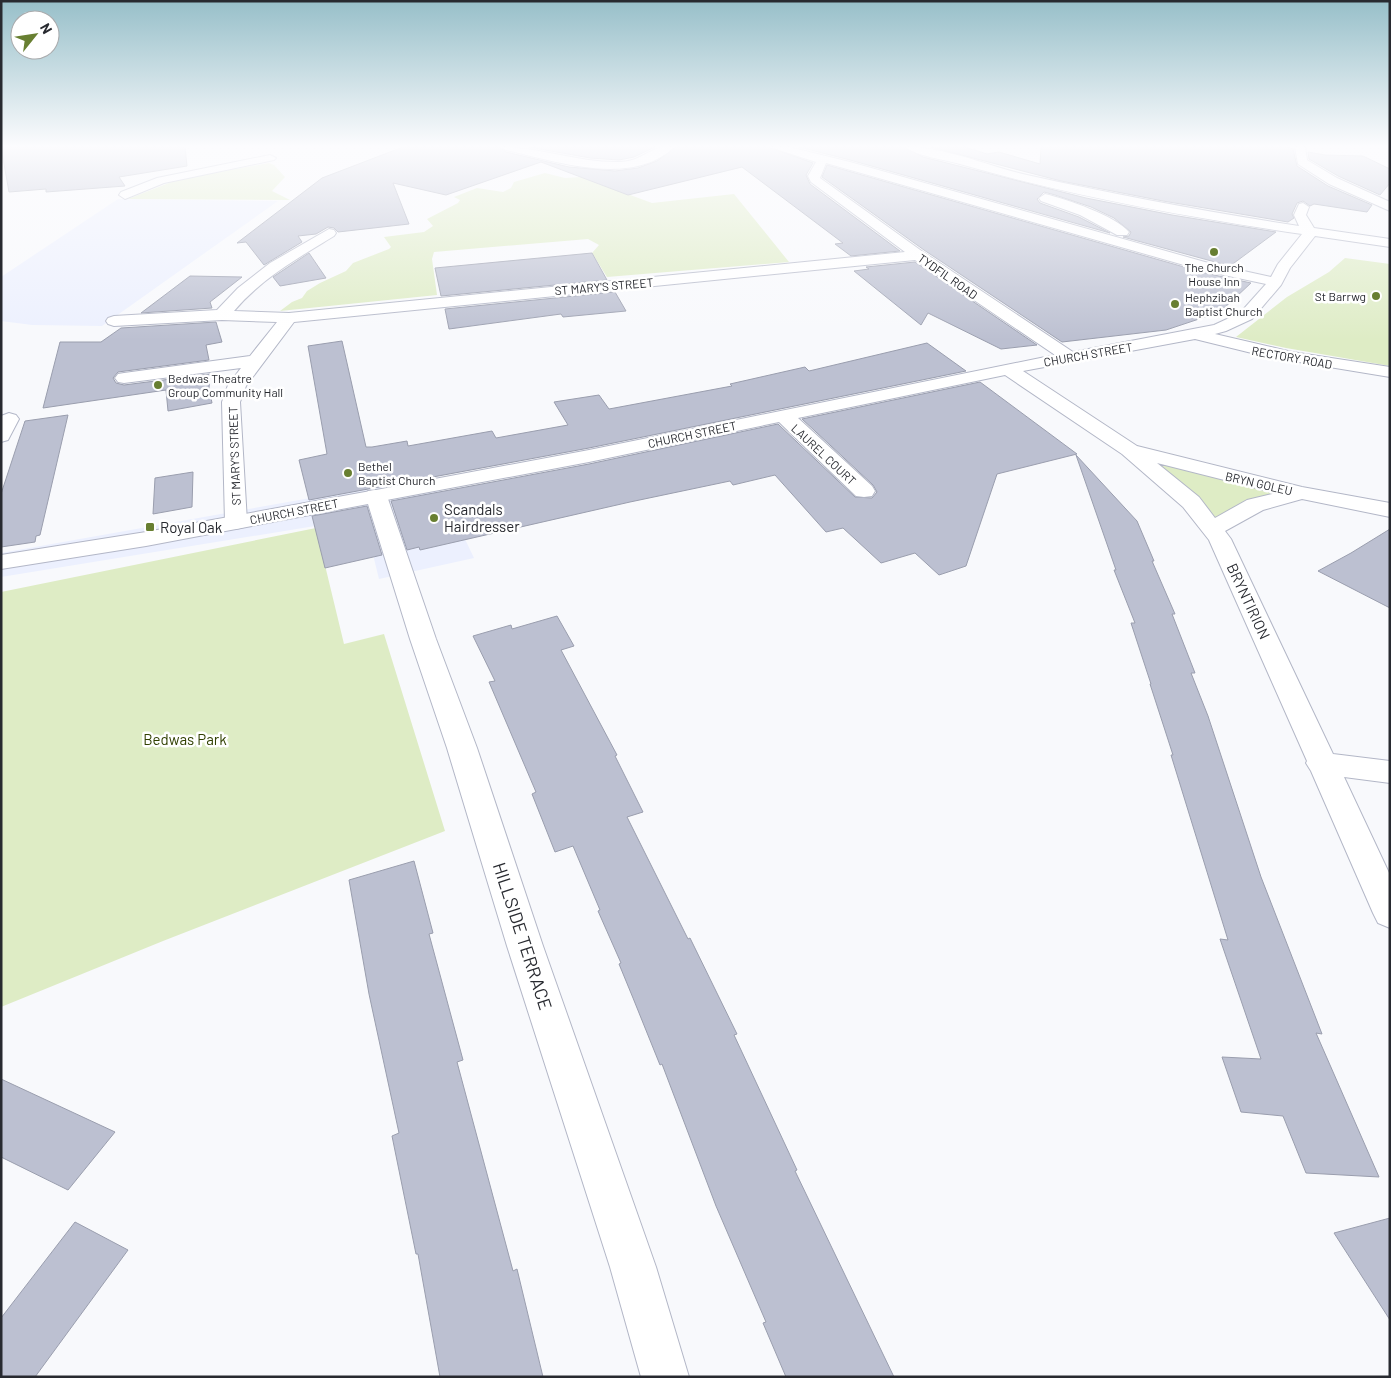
<svg xmlns="http://www.w3.org/2000/svg" width="1391" height="1378" font-family="Barlow,sans-serif">
  <style>
    .built { fill: #ecf0fe }
    .green { fill: #deecc5 }
    .building { fill: #bcc0d1; stroke: #9a9eae }
    .lines { fill: none; stroke-linecap: round; stroke-linejoin: round }
    .street-casing { stroke: #b3b7c7; stroke-width: 2 }
    .secondary-casing { stroke: #b3b7c7; stroke-width: 2 }
    .street { fill: #fff; fill-rule: evenodd }
    .secondary { fill: #fff; fill-rule: evenodd }
    .poi-dot { fill: #687f31; stroke: #fff; stroke-width: 2 }
    .labels { text-anchor: middle; dominant-baseline: central; stroke-width: 5; stroke-linejoin: round; paint-order: stroke }
    .far-poi-label { font-size: 12px; fill: #282a30; stroke: #fff; text-anchor: start }
    .far-street-label { font-size: 12px; fill: #282a30; stroke: #fff }
    .poi-label { font-size: 15px; fill: #282a30; stroke: #fff; text-anchor: start }
    .street-label { font-size: 15px; fill: #282a30; stroke: #fff }
    .park-label { font-size: 15px; fill: #314002; stroke: #fff }
    .near-street-label { font-size: 18px; fill: #282a30; stroke: #fff }
  </style>
  <rect width="100%" height="100%" fill="#f8f9fc"/>
  <!-- built -->
  <path class="built" d="M 118,199 L 278,201 L 102,326 L 32,325 L 1,321 L 1,277 Z
    M 435,476 L 474,558 L 379,579 L 364,518 L 1,577 L 1,553 Z"/>
  <!-- green -->
  <path class="green" d="M 269,163 L 274,165 L 285,177 L 272,191 L 290,200 L 128,199 L 179,179 Z
    M 545,173 L 565,178 L 581,177 L 652,203 L 734,194 L 789,262 L 607,277 L 592,253 L 599,245 L 588,239 L 434,252 L 432,259 L 437,295 L 280,311 L 292,302 L 302,298 L 307,291 L 320,283 L 346,271 L 353,263 L 389,249 L 391,247 L 384,237 L 424,232 L 433,226 L 427,219 L 458,203 L 460,200 L 454,197 L 477,188 L 503,192 L 511,188 L 514,182 Z
    M 1345,258 L 1390,264 L 1390,366 L 1286,348 L 1236,337 L 1287,297 L 1329,272 Z
    M 1129,450 L 1302,493 L 1212,529 Z
    M 316,528 L 344,644 L 384,634 L 445,831 L 163,941 L 1,1007 L 1,592 Z"/>
  <!-- building -->
  <path class="building" d="M 1,147 L 185,147 L 187,166 L 119,177 L 125,186 L 46,192 L 46,189 L 9,192 Z
    M 403,147 L 499,147 L 506,152 L 569,167 L 615,171 L 638,168 L 657,161 L 676,147 L 768,147 L 813,163 L 806,175 L 810,184 L 900,251 L 851,256 L 835,244 L 843,243 L 742,167 L 628,195 L 541,162 L 446,195 L 393,183 L 409,224 L 338,232 L 334,228 L 328,227 L 316,234 L 298,236 L 302,242 L 264,265 L 246,242 L 237,243 L 322,178 Z
    M 529,147 L 655,147 L 634,157 L 619,160 L 590,158 Z
    M 799,147 L 904,147 L 923,157 L 1086,198 L 1172,215 L 1276,232 L 1230,266 L 1123,237 L 1129,236 L 1131,232 L 1114,218 L 1091,207 L 1055,195 L 1044,192 L 1037,199 L 1040,203 L 1079,217 L 1110,233 L 850,160 Z
    M 931,147 L 965,147 L 987,154 L 999,152 L 1040,164 L 1041,147 L 1287,147 L 1293,149 L 1297,166 L 1328,186 L 1372,205 L 1367,212 L 1314,204 L 1310,206 L 1303,201 L 1297,203 L 1292,214 L 1294,218 L 1288,222 L 1163,201 L 1061,181 Z
    M 1308,152 L 1325,155 L 1363,156 L 1390,169 L 1390,183 L 1380,195 L 1338,176 L 1309,159 Z
    M 827,165 L 1205,273 L 1251,283 L 1220,312 L 1166,330 L 1062,342 L 924,250 L 822,177 Z
    M 309,253 L 326,278 L 280,286 L 273,277 Z
    M 592,253 L 607,280 L 441,296 L 435,268 Z
    M 915,262 L 1037,345 L 1001,349 L 928,313 L 921,325 L 854,271 L 869,269 L 866,267 Z
    M 190,276 L 242,277 L 210,302 L 212,308 L 141,313 Z
    M 615,292 L 626,311 L 563,317 L 561,314 L 449,329 L 445,309 Z
    M 216,322 L 222,342 L 206,345 L 209,360 L 118,372 L 113,378 L 116,383 L 124,385 L 210,374 L 209,388 L 212,403 L 168,411 L 166,390 L 43,408 L 60,342 L 101,342 L 121,328 Z
    M 342,341 L 366,447 L 372,447 L 407,441 L 408,446 L 492,431 L 496,438 L 568,425 L 554,402 L 599,395 L 609,409 L 732,386 L 730,384 L 805,367 L 809,371 L 927,343 L 966,371 L 589,448 L 309,500 L 299,460 L 327,454 L 308,346 Z
    M 980,382 L 1077,454 L 997,474 L 966,566 L 939,575 L 915,553 L 881,563 L 843,528 L 826,532 L 775,475 L 733,485 L 730,481 L 630,502 L 420,550 L 419,547 L 407,550 L 391,501 L 589,464 L 778,424 L 855,497 L 872,498 L 877,492 L 873,485 L 802,419 Z
    M 68,415 L 40,535 L 36,536 L 35,542 L 1,547 L 1,494 L 25,421 Z
    M 1076,455 L 1137,521 L 1154,561 L 1152,561 L 1175,614 L 1172,614 L 1195,673 L 1191,673 L 1208,716 L 1261,877 L 1322,1034 L 1316,1033 L 1379,1177 L 1306,1173 L 1283,1116 L 1241,1112 L 1222,1057 L 1261,1059 L 1220,939 L 1228,940 L 1171,755 L 1173,755 L 1150,684 L 1151,684 L 1131,623 L 1135,623 L 1114,570 L 1116,570 Z
    M 193,472 L 192,507 L 153,514 L 155,478 Z
    M 367,506 L 382,555 L 325,568 L 312,516 Z
    M 1390,529 L 1390,608 L 1318,571 L 1351,553 Z
    M 557,616 L 574,646 L 561,650 L 617,755 L 615,756 L 643,812 L 627,817 L 688,939 L 690,938 L 737,1034 L 734,1035 L 797,1170 L 795,1171 L 894,1377 L 786,1377 L 763,1323 L 766,1322 L 716,1206 L 662,1064 L 660,1065 L 633,998 L 619,964 L 621,963 L 598,911 L 600,910 L 573,846 L 555,852 L 532,794 L 536,792 L 489,682 L 495,681 L 473,636 L 511,625 L 512,629 Z
    M 414,861 L 433,933 L 429,934 L 463,1060 L 457,1062 L 513,1271 L 517,1269 L 543,1377 L 440,1377 L 418,1254 L 416,1254 L 392,1136 L 399,1133 L 369,994 L 349,880 Z
    M 1,1079 L 115,1132 L 68,1190 L 1,1157 Z
    M 1390,1218 L 1390,1320 L 1334,1233 Z
    M 75,1222 L 128,1250 L 35,1377 L 1,1377 L 1,1318 Z"/>
  <g class="lines">
    <!-- street casing -->
    <g class="street-casing">
      <path id="street" d="M 501,147 C 541,147 579,163 619,162 C 636,162 644,153 659,148 C 663,147 669,147 674,147 C 632,188 555,161 506,150 Z
        M 770,147 L 789,147 L 850,162 L 1212,264 L 1271,277 L 1278,264 L 1302,234 C 1187,217 1071,196 960,164 C 946,160 916,156 906,147 C 947,147 987,166 1027,175 C 1117,195 1208,212 1299,226 L 1294,215 L 1299,204 L 1303,203 L 1309,207 L 1306,215 L 1314,228 L 1390,239 L 1390,247 L 1315,236 L 1290,268 L 1281,285 L 1252,319 L 1226,331 L 1215,334 L 1292,352 L 1390,367 L 1390,377 L 1268,357 L 1195,339 L 1023,371 L 1137,446 L 1302,487 L 1390,503 L 1390,517 L 1302,499 L 1263,510 L 1225,531 L 1231,539 L 1333,754 L 1390,761 L 1390,783 L 1344,777 L 1390,875 L 1390,928 L 1378,923 L 1373,913 L 1311,771 L 1306,763 L 1307,761 L 1209,540 L 1183,507 L 1122,454 L 1005,375 L 798,418 L 872,486 L 875,491 L 872,496 L 864,497 L 856,496 L 779,422 L 589,462 L 376,502 L 368,501 L 365,496 L 368,491 L 376,490 L 589,450 L 1055,355 L 915,260 L 294,322 L 246,386 L 240,402 L 247,522 L 244,527 L 236,529 L 228,527 L 225,522 L 222,402 L 228,385 L 241,368 L 124,383 L 118,382 L 115,378 L 118,374 L 124,373 L 250,356 L 277,322 L 222,320 L 114,326 L 108,324 L 106,321 L 108,318 L 114,316 L 217,310 L 238,288 L 270,263 L 329,229 L 334,230 L 336,233 L 334,236 C 298,258 262,278 234,311 L 289,313 L 905,252 L 811,182 L 808,176 L 816,162 ZM 826,163 L 1205,271 L 1266,284 L 1240,313 L 1214,325 L 1073,352 L 923,252 L 820,178 ZM 1157,463 L 1276,493 L 1247,500 L 1215,518 L 1199,497 Z
        M 1295,147 L 1305,147 L 1307,160 L 1337,178 L 1390,202 L 1390,211 L 1329,184 L 1298,164 Z
        M 270,155 L 276,158 L 274,160 L 164,183 L 125,199 L 119,195 L 121,192 L 157,178 Z
        M 1045,194 C 1066,199 1116,216 1129,232 L 1127,235 L 1117,235 L 1080,215 L 1041,201 L 1039,198 Z
        M 9,413 L 16,415 L 19,419 L 8,440 L 1,442 L 1,416 Z"/>
    </g>
    <!-- secondary casing -->
    <g class="secondary-casing">
      <path id="secondary" d="M 376,490 L 384,491 L 387,496 L 436,639 L 477,748 L 543,946 L 656,1267 L 689,1377 L 641,1377 L 610,1267 L 507,946 L 447,748 L 410,639 L 368,504 L 146,546 L 1,569 L 1,555 L 146,532 Z"/>
    </g>
    <!-- street -->
    <use href="#street" class="street"/>
    <!-- secondary -->
    <use href="#secondary" class="secondary"/>
  </g>
  <!-- sky -->
  <linearGradient id="sky" x2="0" y2="1"><stop stop-color="#97bfc9"/><stop offset="0.43" stop-color="#fcfcfe"/><stop offset="1" stop-color="#fcfcfe" stop-opacity="0"/></linearGradient>
  <rect width="1391" height="340" fill="url(#sky)"/>
  <!-- markers -->
  <g class="poi-dot">
    <circle cx="1214" cy="252" r="5"/>
    <circle cx="1376" cy="296" r="5"/>
    <circle cx="1175" cy="304" r="5"/>
    <circle cx="158" cy="385" r="5"/>
    <circle cx="348" cy="473" r="5"/>
    <circle cx="434" cy="518" r="5"/>
    <rect x="145" y="522" width="10" height="10" rx="2.5"/>
  </g>
  <g class="labels">
    <!-- far-poi labels -->
    <g class="far-poi-label">
      <text x="1214" y="267" text-anchor="middle">The Church<tspan x="1214" dy="14">House Inn</tspan></text>
      <text x="1366" y="296" text-anchor="end">St Barrwg</text>
      <text x="1185" y="297">Hephzibah<tspan x="1185" dy="14">Baptist Church</tspan></text>
      <text x="168" y="378">Bedwas Theatre<tspan x="168" dy="14">Group Community Hall</tspan></text>
      <text x="358" y="466">Bethel<tspan x="358" dy="14">Baptist Church</tspan></text>
    </g>
    <!-- far-street labels -->
    <g class="far-street-label">
      <text transform="translate(948 276) rotate(35)">TYDFIL ROAD</text>
      <text transform="translate(604 286) rotate(-5)">ST MARY'S STREET</text>
      <text transform="translate(1088 354) rotate(-10)">CHURCH STREET</text>
      <text transform="translate(1292 357) rotate(10)">RECTORY ROAD</text>
      <text transform="translate(692 434) rotate(-12)">CHURCH STREET</text>
      <text transform="translate(824 454) rotate(43)">LAUREL COURT</text>
      <text transform="translate(234 456) rotate(-92)">ST MARY'S STREET</text>
      <text transform="translate(1259 483) rotate(13)">BRYN GOLEU</text>
      <text transform="translate(294 511) rotate(-11)">CHURCH STREET</text>
    </g>
    <!-- poi labels -->
    <g class="poi-label">
      <text x="444" y="509">Scandals<tspan x="444" dy="17">Hairdresser</tspan></text>
      <text x="160" y="527">Royal Oak</text>
    </g>
    <!-- street labels -->
    <g class="street-label">
      <text transform="translate(1249 601) rotate(65)">BRYNTIRION</text>
    </g>
    <!-- park labels -->
    <g class="park-label">
      <text x="185" y="739">Bedwas Park</text>
    </g>
    <!-- near-street labels -->
    <g class="near-street-label">
      <text transform="translate(523 936) rotate(72)">HILLSIDE TERRACE</text>
    </g>
  </g>
  <!-- border -->
  <rect width="1391" height="1378" fill="none" stroke="#282a30" stroke-width="5"/>
  <!-- north arrow -->
  <g transform="translate(35 35) rotate(60)"><circle r="24" fill="#ffffff" stroke="#a9aaac"/>
  <path d="M0-4L9 19L0 12L-9 19Z" fill="#687f31"/>
  <text y="-8" font-size="14" font-weight="bold" text-anchor="middle" fill="#282a30">N</text>
  </g>
</svg>
